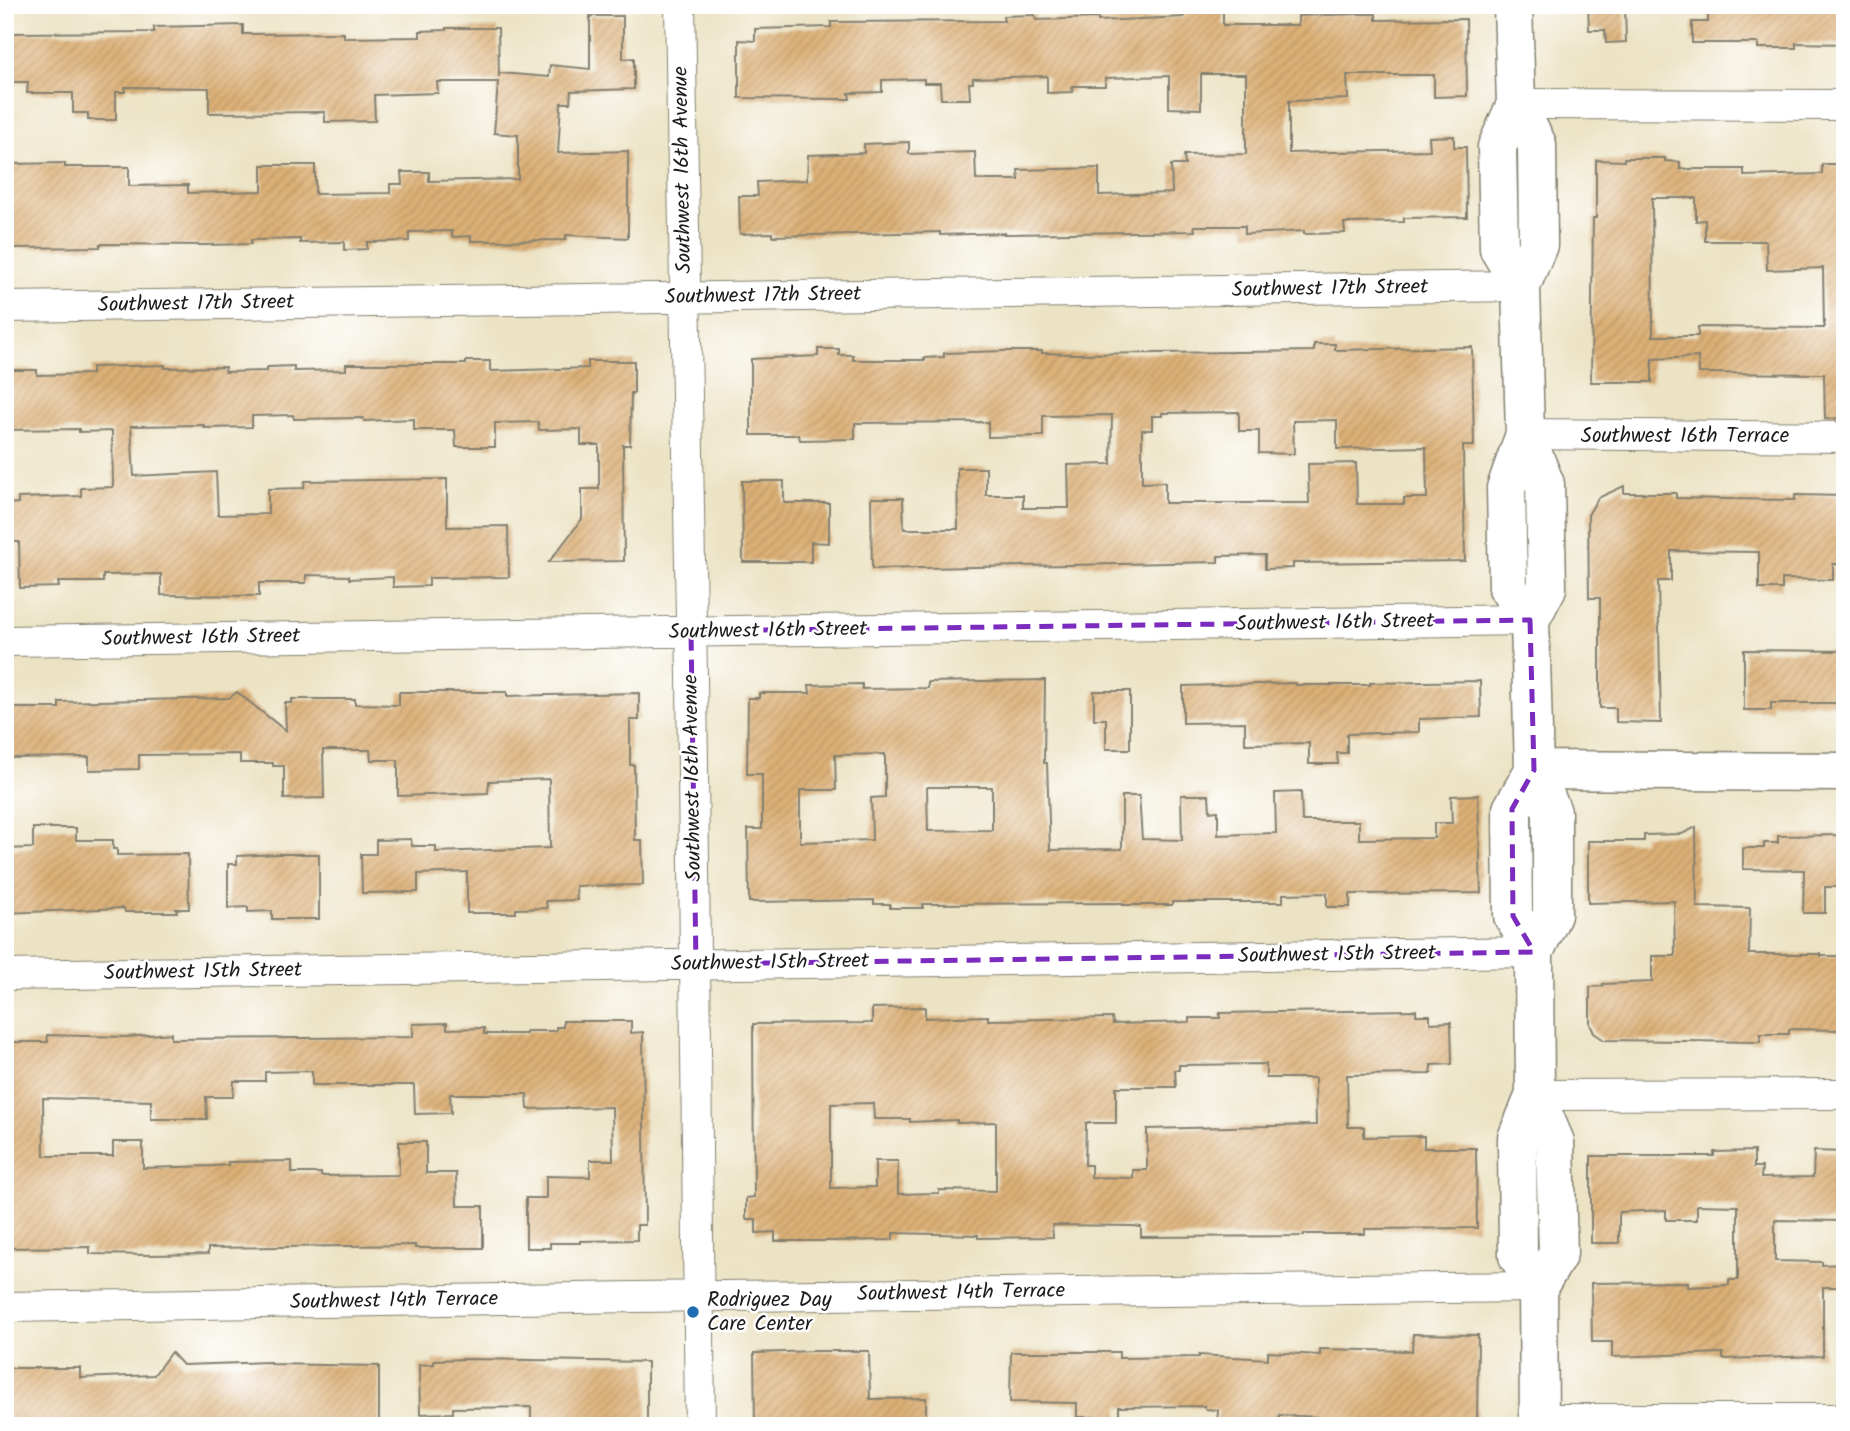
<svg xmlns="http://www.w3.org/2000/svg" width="1850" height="1431" font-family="Kalam,sans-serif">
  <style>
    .building { fill: url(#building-hatch); fill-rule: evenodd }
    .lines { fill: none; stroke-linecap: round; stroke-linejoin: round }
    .street-casing { stroke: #848070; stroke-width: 32 }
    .secondary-casing { stroke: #848070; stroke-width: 41 }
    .street { stroke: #fff; stroke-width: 30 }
    .secondary { stroke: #fff; stroke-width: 38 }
    .marked { fill: none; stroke: #7b2cbf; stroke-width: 5; stroke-dasharray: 14 9; stroke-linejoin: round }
    .poi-dot { fill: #1f6fb2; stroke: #fff; stroke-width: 2.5 }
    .labels { text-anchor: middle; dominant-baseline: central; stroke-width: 5; stroke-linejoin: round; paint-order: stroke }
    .street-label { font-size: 21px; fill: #1c1c1c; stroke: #fff }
    .poi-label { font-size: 21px; fill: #1c1c1c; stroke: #fff; text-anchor: start }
  </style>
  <defs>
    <pattern id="building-hatch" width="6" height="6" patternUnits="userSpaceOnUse" patternTransform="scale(1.75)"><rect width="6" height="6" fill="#dcb077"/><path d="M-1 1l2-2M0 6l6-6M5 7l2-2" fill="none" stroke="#bc9766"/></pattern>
  </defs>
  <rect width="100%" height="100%" fill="#fff"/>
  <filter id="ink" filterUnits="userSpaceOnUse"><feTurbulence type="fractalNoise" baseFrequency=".0143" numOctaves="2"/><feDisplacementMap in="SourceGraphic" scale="14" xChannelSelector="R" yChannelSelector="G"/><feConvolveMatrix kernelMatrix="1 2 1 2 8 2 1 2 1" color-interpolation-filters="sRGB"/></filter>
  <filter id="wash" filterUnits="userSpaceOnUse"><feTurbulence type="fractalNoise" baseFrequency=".00686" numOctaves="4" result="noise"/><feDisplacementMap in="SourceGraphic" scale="28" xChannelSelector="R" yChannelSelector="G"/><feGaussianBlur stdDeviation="1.57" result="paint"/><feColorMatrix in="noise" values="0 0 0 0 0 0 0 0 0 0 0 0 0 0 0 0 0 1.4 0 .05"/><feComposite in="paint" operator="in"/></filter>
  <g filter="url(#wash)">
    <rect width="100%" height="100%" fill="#ece3c4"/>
    <g id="blocks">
      <!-- building -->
      <path class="building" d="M 1588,5 L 1625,5 L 1626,42 L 1606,43 L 1605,30 L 1589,30 Z
        M 1708,5 L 1845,5 L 1845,44 L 1796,43 L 1796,48 L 1758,48 L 1758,43 L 1692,43 L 1692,22 L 1708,22 Z
        M 1184,11 L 1223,11 L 1223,25 L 1298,25 L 1298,16 L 1360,14 L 1376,14 L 1376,20 L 1466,19 L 1467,96 L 1434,97 L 1434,75 L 1347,75 L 1348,99 L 1289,101 L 1289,153 L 1430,150 L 1429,137 L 1454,136 L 1454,147 L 1466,147 L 1467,217 L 1404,218 L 1404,222 L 1344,223 L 1345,233 L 1304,234 L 1304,231 L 1245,234 L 1245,226 L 1194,226 L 1195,231 L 1004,234 L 1004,233 L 940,235 L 940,232 L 772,236 L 772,233 L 740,234 L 739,196 L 758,196 L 757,182 L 807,180 L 808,155 L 864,153 L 864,144 L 909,142 L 909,154 L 975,152 L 976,180 L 1019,180 L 1018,170 L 1099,168 L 1099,195 L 1172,193 L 1171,165 L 1185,165 L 1184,155 L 1246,154 L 1246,74 L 1201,74 L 1201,109 L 1169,108 L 1169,76 L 1105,78 L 1105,86 L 1072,86 L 1073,92 L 1047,93 L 1047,76 L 973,78 L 973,83 L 969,83 L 970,99 L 941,99 L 940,83 L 924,83 L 924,79 L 882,80 L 882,92 L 849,93 L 850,99 L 739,98 L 739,40 L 755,41 L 755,29 L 831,27 L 831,22 L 1004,21 L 1003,16 L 1035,15 L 1036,20 L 1098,18 L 1098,21 L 1184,17 Z
        M 590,16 L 623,16 L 623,59 L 634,58 L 634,89 L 571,91 L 570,103 L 561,103 L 558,153 L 628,151 L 628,238 L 566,235 L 566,240 L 471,241 L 471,236 L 452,237 L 452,231 L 409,232 L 409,241 L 367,242 L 367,249 L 344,250 L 344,242 L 300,243 L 300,239 L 251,240 L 251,244 L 203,245 L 100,244 L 100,247 L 12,248 L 11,164 L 65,163 L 65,167 L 129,167 L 129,186 L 188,185 L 188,193 L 262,191 L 262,165 L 315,165 L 315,194 L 390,193 L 390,184 L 402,184 L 401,172 L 429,172 L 429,181 L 518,179 L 518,135 L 494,133 L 498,82 L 437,82 L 438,93 L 374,95 L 375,121 L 325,122 L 325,112 L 209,113 L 209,88 L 125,87 L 125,92 L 116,92 L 116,120 L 88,120 L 88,113 L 73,113 L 73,93 L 27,93 L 28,82 L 9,82 L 9,33 L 154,32 L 154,27 L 243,25 L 243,34 L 344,33 L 344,38 L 420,37 L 420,31 L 446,30 L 446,28 L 498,28 L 499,77 L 499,73 L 549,77 L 550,65 L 590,69 Z
        M 1624,158 L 1665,158 L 1665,161 L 1680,162 L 1680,169 L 1744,169 L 1744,176 L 1822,174 L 1822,164 L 1845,164 L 1845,418 L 1825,419 L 1824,374 L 1699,373 L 1698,357 L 1652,359 L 1652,382 L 1591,382 L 1593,218 L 1596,218 L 1596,160 L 1624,161 ZM 1652,198 L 1696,198 L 1696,221 L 1705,220 L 1705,241 L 1766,241 L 1767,270 L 1823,268 L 1824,328 L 1698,327 L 1698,336 L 1653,336 Z
        M 1314,344 L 1335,344 L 1335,350 L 1472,347 L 1474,446 L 1463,446 L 1465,561 L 1293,563 L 1293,568 L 1265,569 L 1265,555 L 1218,556 L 1218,562 L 872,569 L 871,498 L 903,498 L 904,529 L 958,529 L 957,468 L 986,468 L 986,495 L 1023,495 L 1023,508 L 1069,508 L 1068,465 L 1111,464 L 1112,415 L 1043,416 L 1043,436 L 988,437 L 988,422 L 855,423 L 855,439 L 800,440 L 799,435 L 751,435 L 751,359 L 818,356 L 818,349 L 839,349 L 839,355 L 853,355 L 853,360 L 925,360 L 924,358 L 944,357 L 944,353 L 1004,351 L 1042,351 L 1042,353 L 1073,354 L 1314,351 ZM 1239,412 L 1239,431 L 1259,431 L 1259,453 L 1294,454 L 1293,421 L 1337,420 L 1337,449 L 1426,447 L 1427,498 L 1404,498 L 1404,504 L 1357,504 L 1356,463 L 1308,464 L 1309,503 L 1165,503 L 1165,482 L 1142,483 L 1142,430 L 1152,430 L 1152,416 L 1162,416 L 1162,413 Z
        M 466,361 L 490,361 L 490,371 L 588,368 L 588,361 L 634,361 L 634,393 L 631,393 L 630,445 L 623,445 L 624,561 L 549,562 L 582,519 L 582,489 L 599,489 L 599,445 L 581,445 L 581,429 L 539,430 L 538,422 L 495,423 L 495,447 L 456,447 L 455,430 L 414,430 L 414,419 L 364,421 L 363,418 L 294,419 L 293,415 L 252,416 L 252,427 L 204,428 L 204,425 L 131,426 L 134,476 L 216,472 L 218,515 L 268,514 L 268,489 L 304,488 L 305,481 L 447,479 L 447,527 L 508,526 L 509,577 L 429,578 L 429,586 L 393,587 L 393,577 L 349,579 L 349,576 L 306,575 L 306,583 L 259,583 L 259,596 L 161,595 L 161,574 L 103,575 L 103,582 L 58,582 L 59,587 L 20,588 L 19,542 L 5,542 L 5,504 L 18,503 L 18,498 L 81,496 L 81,488 L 113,487 L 112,431 L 79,432 L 79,429 L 5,430 L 5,370 L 37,370 L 37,375 L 92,374 L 92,367 L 165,365 L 165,368 L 225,367 L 225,372 L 267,371 L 267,367 L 294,366 L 294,371 L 346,370 L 346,364 L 466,364 Z
        M 742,481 L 784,481 L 784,503 L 829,503 L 829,543 L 811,542 L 811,562 L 743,562 Z
        M 1624,486 L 1624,493 L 1676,493 L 1676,498 L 1795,500 L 1795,495 L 1845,496 L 1845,564 L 1833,564 L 1833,580 L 1782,579 L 1782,589 L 1759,589 L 1759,552 L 1671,551 L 1671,581 L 1658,581 L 1661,723 L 1616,722 L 1616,708 L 1600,708 L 1600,598 L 1589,598 L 1588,515 L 1598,498 Z
        M 1744,650 L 1845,651 L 1845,703 L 1771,703 L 1771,710 L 1744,710 Z
        M 1045,680 L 1044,763 L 1047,763 L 1050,850 L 1122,849 L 1122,796 L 1139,796 L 1142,839 L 1182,840 L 1181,795 L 1209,795 L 1210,812 L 1218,811 L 1218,835 L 1276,833 L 1275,793 L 1301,792 L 1302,821 L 1359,821 L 1359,839 L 1434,838 L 1434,823 L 1452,823 L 1451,796 L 1478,795 L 1481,893 L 1350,894 L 1350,907 L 1327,907 L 1327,893 L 1283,894 L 1283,902 L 1172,902 L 1172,905 L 1122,905 L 1122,903 L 923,904 L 923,908 L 890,908 L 890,904 L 874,904 L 874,900 L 749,902 L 748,829 L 762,829 L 762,774 L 747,774 L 748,698 L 759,698 L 759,693 L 810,693 L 809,685 L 862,684 L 862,689 L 928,688 L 928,682 ZM 885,754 L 885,797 L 871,798 L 872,840 L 800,842 L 800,790 L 836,790 L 835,755 ZM 927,787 L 992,787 L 992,830 L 928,831 Z
        M 1480,681 L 1481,717 L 1419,719 L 1419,732 L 1347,734 L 1347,753 L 1337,753 L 1338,764 L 1309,764 L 1309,743 L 1245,744 L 1245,722 L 1183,723 L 1183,686 L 1296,683 L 1296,685 L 1370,685 L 1370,683 Z
        M 1094,691 L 1130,691 L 1130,749 L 1106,749 L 1106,719 L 1094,719 Z
        M 237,692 L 286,731 L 285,703 L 292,703 L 292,699 L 355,699 L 355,704 L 399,705 L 399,692 L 507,692 L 507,696 L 639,693 L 639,720 L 630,720 L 630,765 L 634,765 L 635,840 L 642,840 L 643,885 L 576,886 L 577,900 L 546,901 L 547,908 L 516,909 L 516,913 L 467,913 L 467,872 L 418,874 L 418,892 L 362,893 L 361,854 L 376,854 L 376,840 L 411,839 L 412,846 L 436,846 L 436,852 L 550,848 L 549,779 L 489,781 L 488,793 L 398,796 L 398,760 L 371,760 L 370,750 L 323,750 L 324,798 L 284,799 L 284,766 L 273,766 L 273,763 L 240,763 L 240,754 L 139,755 L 139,769 L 89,770 L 89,757 L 5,758 L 5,708 L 59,708 L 59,702 L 229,698 Z
        M 1696,827 L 1697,907 L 1750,908 L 1749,954 L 1821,954 L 1821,956 L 1845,956 L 1845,1030 L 1789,1029 L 1789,1034 L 1760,1034 L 1760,1042 L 1604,1040 L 1594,1033 L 1590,1024 L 1590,987 L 1603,986 L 1603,984 L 1652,982 L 1652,956 L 1675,956 L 1674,901 L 1588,903 L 1588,841 L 1644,841 L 1644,835 L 1682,834 Z
        M 33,828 L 76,828 L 76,840 L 113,840 L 113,849 L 117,849 L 117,855 L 188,854 L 189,909 L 176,909 L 177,912 L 125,912 L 124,908 L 5,913 L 5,849 L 33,848 Z
        M 1845,835 L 1845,887 L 1825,887 L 1825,913 L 1803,913 L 1804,870 L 1743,869 L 1743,848 L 1764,848 L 1764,843 L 1778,843 L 1778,836 Z
        M 279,854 L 319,854 L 319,919 L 272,919 L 272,911 L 248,912 L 248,907 L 228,908 L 228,864 L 237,864 L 237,856 Z
        M 925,1007 L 925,1018 L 988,1016 L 988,1020 L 1112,1018 L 1113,1024 L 1189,1022 L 1189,1018 L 1220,1018 L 1220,1013 L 1416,1010 L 1416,1015 L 1430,1015 L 1430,1023 L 1451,1022 L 1452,1064 L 1431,1065 L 1431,1074 L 1347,1075 L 1348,1127 L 1364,1127 L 1364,1137 L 1424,1136 L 1424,1148 L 1476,1148 L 1477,1228 L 1365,1229 L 1365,1234 L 1304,1234 L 1304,1236 L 1141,1237 L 1141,1227 L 1133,1226 L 1052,1225 L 1053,1237 L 978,1238 L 978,1235 L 893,1233 L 893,1240 L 826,1241 L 775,1241 L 775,1232 L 756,1233 L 756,1219 L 746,1219 L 746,1198 L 754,1197 L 753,1024 L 872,1023 L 872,1008 ZM 1266,1064 L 1266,1078 L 1315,1078 L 1316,1125 L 1147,1129 L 1147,1170 L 1133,1170 L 1133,1178 L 1091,1177 L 1091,1165 L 1085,1165 L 1086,1123 L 1116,1123 L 1116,1087 L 1176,1087 L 1175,1070 L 1179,1070 L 1179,1065 ZM 873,1103 L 874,1119 L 910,1119 L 910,1122 L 957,1120 L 957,1123 L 996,1122 L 996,1191 L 939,1190 L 939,1193 L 898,1194 L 898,1161 L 875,1161 L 875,1187 L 831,1188 L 831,1104 Z
        M 563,1021 L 631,1021 L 631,1033 L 643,1032 L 645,1225 L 637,1225 L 637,1240 L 580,1241 L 580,1243 L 550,1243 L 550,1248 L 526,1248 L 526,1198 L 546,1198 L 546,1176 L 590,1177 L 590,1160 L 613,1160 L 612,1107 L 528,1109 L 527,1094 L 450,1094 L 451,1113 L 415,1114 L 414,1085 L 312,1085 L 312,1071 L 265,1072 L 265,1081 L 234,1081 L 233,1097 L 206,1097 L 207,1119 L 151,1119 L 151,1101 L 43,1098 L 44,1156 L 113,1156 L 113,1142 L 143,1142 L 143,1168 L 214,1166 L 228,1165 L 228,1162 L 292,1161 L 292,1173 L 321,1173 L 321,1176 L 399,1175 L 399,1142 L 426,1142 L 426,1173 L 456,1173 L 457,1206 L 483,1206 L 483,1248 L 415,1248 L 415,1245 L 208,1248 L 208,1254 L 151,1255 L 90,1254 L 90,1247 L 5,1248 L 5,1166 L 10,1166 L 9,1098 L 5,1098 L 5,1042 L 48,1042 L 47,1035 L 127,1037 L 171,1033 L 171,1039 L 413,1037 L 413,1024 L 447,1023 L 447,1029 L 484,1028 L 484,1034 L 526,1034 L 526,1031 L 556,1031 L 556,1027 L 563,1027 Z
        M 1754,1151 L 1754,1167 L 1762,1167 L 1761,1178 L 1813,1177 L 1814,1151 L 1845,1152 L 1845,1221 L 1775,1220 L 1775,1261 L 1822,1262 L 1822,1265 L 1845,1264 L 1845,1287 L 1823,1287 L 1823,1356 L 1723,1359 L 1723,1353 L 1612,1357 L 1612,1342 L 1592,1342 L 1591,1283 L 1688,1282 L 1688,1287 L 1729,1285 L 1729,1280 L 1738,1280 L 1738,1206 L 1697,1205 L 1697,1220 L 1666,1220 L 1666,1210 L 1619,1212 L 1619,1243 L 1591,1243 L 1591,1156 L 1714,1156 L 1714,1152 Z
        M 1413,1334 L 1478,1335 L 1477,1426 L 1319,1426 L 1319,1417 L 1279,1415 L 1279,1426 L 1217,1426 L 1218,1410 L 1205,1409 L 1205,1406 L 1119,1407 L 1119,1417 L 1077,1417 L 1077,1403 L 1010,1402 L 1011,1352 L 1119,1352 L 1119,1358 L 1199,1357 L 1199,1355 L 1268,1359 L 1268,1352 L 1320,1355 L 1320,1349 L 1412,1351 Z
        M 815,1351 L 869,1351 L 870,1399 L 926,1398 L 926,1426 L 873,1426 L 873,1423 L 755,1426 L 754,1353 Z
        M 171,1352 L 183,1365 L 270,1362 L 270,1364 L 379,1366 L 379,1424 L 257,1422 L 257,1426 L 5,1426 L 5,1368 L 80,1368 L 80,1378 L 154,1375 Z
        M 467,1359 L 647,1362 L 647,1421 L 638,1421 L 638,1426 L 531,1426 L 531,1407 L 453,1408 L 453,1413 L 420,1414 L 419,1365 L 434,1364 L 434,1360 Z"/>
    </g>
  </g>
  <g filter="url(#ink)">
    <use href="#blocks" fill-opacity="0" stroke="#848070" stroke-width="2"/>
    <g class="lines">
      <!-- street casing -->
      <g class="street-casing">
        <path id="street" d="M 680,5 L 692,676 L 700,1426
          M 1516,104 L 1845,105
          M 5,307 L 1521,286
          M 1525,434 L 1845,437
          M 5,641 L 1530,620
          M 5,975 L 1534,952
          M 1535,1095 L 1845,1094
          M 5,1307 L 634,1297 L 1538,1287
          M 1538,1419 L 1845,1419"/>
      </g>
      <!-- secondary casing -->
      <g class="secondary-casing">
        <path id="secondary" d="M 1513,5 L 1516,104 L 1497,147 L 1499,249 L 1521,286
          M 1516,104 L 1537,144 L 1538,245 L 1521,286 L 1525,434 L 1545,484 L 1547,588 L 1530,620 L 1534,770 L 1552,812 L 1552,915 L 1534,952 L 1535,1095 L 1555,1142 L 1558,1254 L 1538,1287 L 1539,1426
          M 1525,434 L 1506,488 L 1508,588 L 1530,620
          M 1534,770 L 1845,772
          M 1534,770 L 1512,809 L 1513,916 L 1534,952
          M 1535,1095 L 1517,1138 L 1518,1256 L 1538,1287"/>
      </g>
      <!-- street -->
      <use href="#street" class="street"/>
      <!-- secondary -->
      <use href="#secondary" class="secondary"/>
    </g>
  </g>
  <!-- marked area -->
  <path class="marked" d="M 1530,620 L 1534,770 L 1512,809 L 1513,916 L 1534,952 L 696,964 L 691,631 Z"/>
  <!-- markers -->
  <circle class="poi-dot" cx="693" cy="1312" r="7"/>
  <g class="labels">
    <!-- street labels -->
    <g class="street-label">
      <text transform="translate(683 170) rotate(-91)">Southwest 16th Avenue</text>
      <text transform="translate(1330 289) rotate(-1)">Southwest 17th Street</text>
      <text transform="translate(763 296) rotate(-1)">Southwest 17th Street</text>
      <text transform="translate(196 304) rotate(-1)">Southwest 17th Street</text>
      <text x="1685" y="436">Southwest 16th Terrace</text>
      <text transform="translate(1335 623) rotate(-1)">Southwest 16th Street</text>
      <text transform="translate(768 631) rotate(-1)">Southwest 16th Street</text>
      <text transform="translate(201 638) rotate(-1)">Southwest 16th Street</text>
      <text transform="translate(693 778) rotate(-91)">Southwest 16th Avenue</text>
      <text transform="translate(1337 955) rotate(-1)">Southwest 15th Street</text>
      <text transform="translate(770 963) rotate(-1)">Southwest 15th Street</text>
      <text transform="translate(203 972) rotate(-1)">Southwest 15th Street</text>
      <text transform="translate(961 1293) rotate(-1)">Southwest 14th Terrace</text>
      <text transform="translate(394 1301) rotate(-1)">Southwest 14th Terrace</text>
    </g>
    <!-- poi labels -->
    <g class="poi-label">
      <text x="707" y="1300">Rodriguez Day<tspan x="707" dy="24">Care Center</tspan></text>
    </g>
  </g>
  <!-- margin -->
  <rect width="1850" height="1431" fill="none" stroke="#fff" stroke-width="28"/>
</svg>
